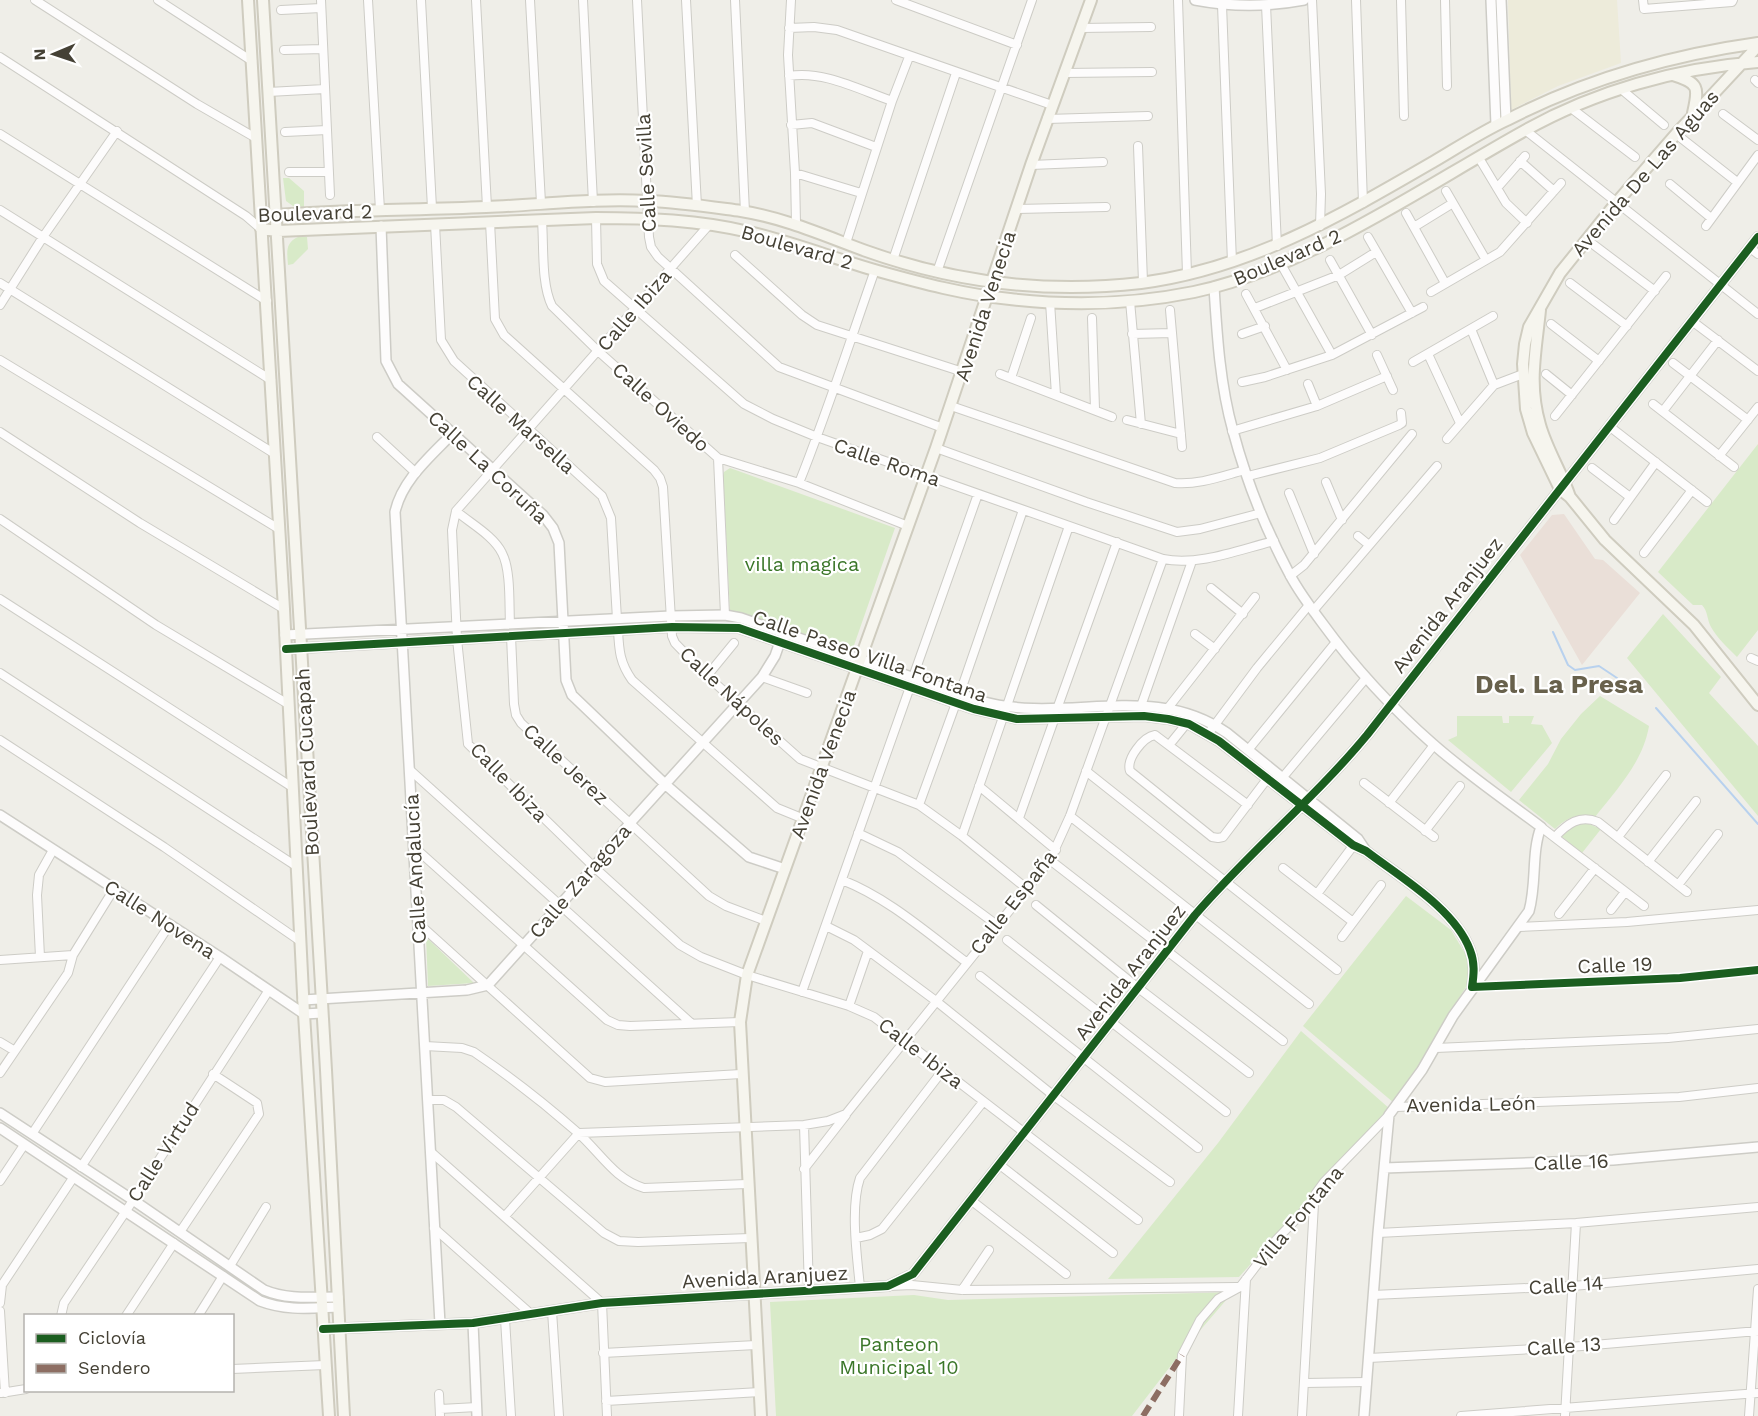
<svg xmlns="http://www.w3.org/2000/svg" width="1758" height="1416" font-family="'Work Sans',sans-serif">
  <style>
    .education { fill: #edebda }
    .medical { fill: #eadfd8 }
    .green { fill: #d8eac8 }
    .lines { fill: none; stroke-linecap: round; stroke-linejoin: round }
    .stream { stroke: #b8d1ee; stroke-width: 2 }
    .minor-casing { stroke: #cdccc6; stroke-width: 10 }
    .tertiary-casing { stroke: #cdccc6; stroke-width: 12 }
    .secondary-casing { stroke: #cfccbf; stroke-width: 14 }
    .minor { stroke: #fdfcfc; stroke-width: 8 }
    .tertiary { stroke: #fdfcfc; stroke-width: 9 }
    .secondary { stroke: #f6f5ee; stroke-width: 10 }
    .quiet { stroke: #8d6e63; stroke-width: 6; stroke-dasharray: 12 6; stroke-linecap: butt }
    .cycleway-casing { stroke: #fff; stroke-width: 11 }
    .cycleway { stroke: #1b5e20; stroke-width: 8 }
    .labels { text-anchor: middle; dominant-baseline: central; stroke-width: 4.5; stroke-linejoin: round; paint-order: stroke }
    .street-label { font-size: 20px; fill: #454135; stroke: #fff }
    .park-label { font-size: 20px; fill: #3a7628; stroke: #fff }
    .district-label { font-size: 26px; font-weight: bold; fill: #68614c; stroke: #fff }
  </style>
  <rect width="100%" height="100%" fill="#efeee8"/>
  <!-- education -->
  <path class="education" d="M 1508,0 L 1617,0 L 1621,63 L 1558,86 L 1511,110 Z"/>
  <!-- medical -->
  <path class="medical" d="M 1564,514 L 1595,559 L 1603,560 L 1640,593 L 1582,665 L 1520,555 L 1552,515 Z"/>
  <!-- green -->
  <path class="green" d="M 283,178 L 289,178 L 304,191 L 304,207 L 293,206 L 286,201 Z
    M 298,237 L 307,237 L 308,249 L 293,264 L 288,265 C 287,252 285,243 298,237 Z
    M 1758,444 L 1758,630 L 1737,657 C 1728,648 1717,638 1711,627 C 1707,620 1708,611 1702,605 L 1693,605 L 1658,572 Z
    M 730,468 L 895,528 L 852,651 L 762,619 L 730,612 L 723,476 L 724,472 Z
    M 1663,614 L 1721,677 L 1709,693 L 1758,746 L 1758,816 L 1627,658 Z
    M 1600,696 L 1649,726 C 1643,762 1617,789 1595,817 C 1579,812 1566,818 1555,829 L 1519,800 L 1548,764 L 1561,739 L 1581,714 Z
    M 1457,716 L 1502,716 L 1503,723 L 1509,723 L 1509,716 L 1534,716 L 1531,724 L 1542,725 L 1552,743 L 1511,792 L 1448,740 L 1457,736 Z
    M 1587,823 L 1601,829 L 1582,853 L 1561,836 C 1567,827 1576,823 1587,823 Z
    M 1406,896 L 1451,930 L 1469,960 L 1469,982 L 1440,1029 L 1428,1054 L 1394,1103 L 1303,1026 Z
    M 426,937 L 474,983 L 428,986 Z
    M 1301,1031 L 1390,1109 L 1239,1277 L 1108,1279 L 1218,1143 Z
    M 1233,1292 L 1179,1355 L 1132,1416 L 776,1416 L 770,1302 L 914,1295 L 948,1300 Z"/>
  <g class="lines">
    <!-- stream -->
    <path class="stream" d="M 1553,632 L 1568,665 L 1575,670 L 1599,666 L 1617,678
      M 1656,708 L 1758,824"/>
    <!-- minor casing -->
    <g class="minor-casing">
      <path id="minor" d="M 35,0 L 197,104 L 256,138
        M 158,0 L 252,61
        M 321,0 L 330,195
        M 368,0 L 380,210
        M 421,0 L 432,208
        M 476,0 L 487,207
        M 530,0 L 541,203
        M 583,0 L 593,202
        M 637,0 L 649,237 L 651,247 L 658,257 L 779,367 L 943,428
        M 686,0 L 697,206
        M 735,0 L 745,212
        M 791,0 L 788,55 L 795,173 L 796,224
        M 896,0 L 1017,45
        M 1178,0 L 1187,274
        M 1312,0 L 1321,194 L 1320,226
        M 1356,0 L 1363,203
        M 1401,0 L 1404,116
        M 1445,0 L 1447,86
        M 1643,0 L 1644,9 L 1732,2 L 1733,0
        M 1222,5 L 1232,262
        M 1266,5 L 1277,246
        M 281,10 L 321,8
        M 789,28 L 814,27 L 837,30 L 1052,105
        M 1081,28 L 1151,27
        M 284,50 L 323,49
        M 0,57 L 246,216 L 261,229
        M 1064,73 L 1152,72
        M 789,76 C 823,70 860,90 892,101
        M 1755,80 L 1758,83
        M 1621,89 L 1664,125
        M 268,92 L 325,89
        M 1571,108 L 1635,157
        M 1723,114 L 1758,140
        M 1047,119 L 1148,116
        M 791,125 L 812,123 L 876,147
        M 1525,130 L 1758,314
        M 285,132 L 327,130
        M 0,134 L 267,301
        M 1676,134 L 1737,182
        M 1138,146 L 1143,282
        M 1479,158 L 1506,203 L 1527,223
        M 1520,161 L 1554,191
        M 1031,165 L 1103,162
        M 289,172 L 329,172
        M 795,173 L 861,193
        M 1670,184 L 1711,218
        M 1497,188 L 1525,156
        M 1446,191 L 1486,260
        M 1017,209 L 1106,207
        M 0,210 L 271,380
        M 1406,213 L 1445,283
        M 596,218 L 597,264 L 604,281 L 744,404 L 773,419 L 817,437 L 1163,559 C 1199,566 1238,550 1274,541
        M 542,221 C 544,246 541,284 552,306 L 598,351 L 718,458 L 799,483 L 908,526
        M 490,222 L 495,319 L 504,335 L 654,470 L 660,478 L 663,487 L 672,636 L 675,643 L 707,676 L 800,759 L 919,805 L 962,836 L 1026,888
        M 435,224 L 441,340 L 454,361 L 602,496 L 611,518 L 617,619
        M 708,226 L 456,511 L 452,530 L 457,639 L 468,744 L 594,867 L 680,945 L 701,957 L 747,975 L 849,1006 L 874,1017 L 1138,1220
        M 1706,226 L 1758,155
        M 1414,227 L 1453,203
        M 1368,237 L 1412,313
        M 1586,239 L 1655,291
        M 846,243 L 892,101 L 909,57
        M 1750,248 L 1758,254
        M 735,255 L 802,315 L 817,325 L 963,372
        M 893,260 L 956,73
        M 1330,260 L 1372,335
        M 1281,264 L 1332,355
        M 937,272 L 1032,0
        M 0,283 L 275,454
        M 1570,283 L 1627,326
        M 1431,292 L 1500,252 L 1561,183
        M 1246,294 L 1287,370
        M 1130,301 L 1141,424
        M 1050,302 L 1056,395
        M 0,305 L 43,237 L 117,131
        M 1255,308 L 1339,275 L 1376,252
        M 1170,310 L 1182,447
        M 1092,318 L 1095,409
        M 1692,321 L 1758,371
        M 1551,324 L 1599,361
        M 1471,329 L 1494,385
        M 1132,334 L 1172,333
        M 1242,334 L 1265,326
        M 1428,354 L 1460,423
        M 1377,355 L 1393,390
        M 0,360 L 279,529
        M 1413,362 L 1493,316
        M 1673,363 L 1748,420
        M 1000,374 L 1112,417
        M 1546,374 L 1572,395
        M 1011,378 L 1031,318
        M 1242,382 L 1265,377 L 1332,355 L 1423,307
        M 1308,384 L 1317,406
        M 1653,404 L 1734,467
        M 951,406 L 1175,483 C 1199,485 1222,476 1245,470
        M 1663,411 L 1718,340
        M 1555,416 L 1666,276
        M 1127,420 L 1181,434
        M 1609,426 L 1707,502
        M 1232,431 L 1317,406 L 1387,376
        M 0,432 L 140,523 L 284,609
        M 377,437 L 416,473
        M 1447,439 L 1494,385 L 1523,374
        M 936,448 L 1086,502 L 1177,532 L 1200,529 L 1261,513
        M 1719,456 L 1758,407
        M 718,458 L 725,615
        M 1592,468 L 1630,497
        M 1248,476 L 1320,458 L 1399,425 L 1402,423 L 1401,413
        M 1326,482 L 1342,520
        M 799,483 C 827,413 850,341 875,270
        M 1289,493 L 1314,554
        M 456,511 C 470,523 494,536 502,553 C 511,570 509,604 510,624
        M 0,519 L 156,625 L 288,704
        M 1614,520 L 1656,462
        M 1358,536 L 1369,545
        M 1644,553 L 1692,490
        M 1290,576 L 1304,565 L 1412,434
        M 1211,588 L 1243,614
        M 0,599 L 292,787
        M 1313,611 L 1437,466
        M 618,630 C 619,651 620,663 632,680 L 777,808 L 804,819
        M 1195,634 L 1215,649
        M 511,636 L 514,704 L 516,715 L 521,723 L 709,896 L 726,906 L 766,921
        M 1751,658 L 1758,661
        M 0,673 L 296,866
        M 707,676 L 734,643
        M 762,677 L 807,693
        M 913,677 L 978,494
        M 960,693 L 1023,510
        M 1141,706 L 1192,561
        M 1168,708 L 1255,597
        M 1057,709 L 1117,542
        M 1208,734 L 1257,668 L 1309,605
        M 0,740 L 164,847 L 300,941
        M 1170,744 L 1187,723
        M 1248,750 L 1336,642
        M 410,770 L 691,1023
        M 1086,771 L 1337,970
        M 1283,777 L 1366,678
        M 1364,783 L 1434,837
        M 979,786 L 1056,850
        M 1389,803 L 1434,745
        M 919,805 L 956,703
        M 1248,805 L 1155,735 C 1143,737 1126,759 1130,771 L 1212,837 L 1218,838 L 1223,837 L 1267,779
        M 1070,816 L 1309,1004
        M 1019,818 L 1054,720
        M 1541,827 L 1644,906
        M 1425,831 L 1460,786
        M 858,833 L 898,852 L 997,925
        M 962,836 L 1069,526
        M 1555,837 C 1567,824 1580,814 1598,822 L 1687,892
        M 1618,837 L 1666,775
        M 414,847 L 607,1020 L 618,1025 L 630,1026 L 740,1022
        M 1050,860 L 1283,1041
        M 1648,862 L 1696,801
        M 1283,868 L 1353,922
        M 842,880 C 888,898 926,932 966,962
        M 1678,885 L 1718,834
        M 1317,894 L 1356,842
        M 1036,905 L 1137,987 L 1249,1073
        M 1611,910 L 1625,892
        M 1559,914 L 1595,868
        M 418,923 L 590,1078 L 605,1082 L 741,1074
        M 826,926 L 854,940 L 936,1001 L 1054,1096 L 1170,1182
        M 1518,927 L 1627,922 L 1758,910
        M 1342,937 L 1381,885
        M 1007,940 L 1226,1112
        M 40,957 L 37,895 L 39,875 L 53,850
        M 0,960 L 73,955
        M 980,976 L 1198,1148
        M 1472,987 L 1680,978 L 1758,970
        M 802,992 L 910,687
        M 849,1006 L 868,951
        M 0,1042 L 15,1051
        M 425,1046 L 462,1048 L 474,1052 C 509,1076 545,1104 577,1132 C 600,1152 614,1179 644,1188 L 747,1184
        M 1436,1048 L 1668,1038 L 1758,1029
        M 0,1073 L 68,973 L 73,955 L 114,889
        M 428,1100 L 444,1100 L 456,1107 L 604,1233 L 619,1241 L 638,1242 L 750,1238
        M 1396,1107 L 1679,1097 L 1758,1088
        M 804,1125 L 809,1291
        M 32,1134 L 170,924
        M 431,1152 L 602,1303 L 607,1416
        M 1000,1165 L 1113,1253
        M 81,1167 L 220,957
        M 804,1169 L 846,1115
        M 0,1181 L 24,1145
        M 972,1201 L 1066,1274
        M 505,1216 L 579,1133 L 804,1125 L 828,1121 L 846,1114 L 1050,860 L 1070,816 L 1163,559
        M 434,1228 L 531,1314
        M 180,1232 L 259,1114 L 257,1103 L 213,1074
        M 1378,1233 L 1576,1223 L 1758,1207
        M 856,1238 L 870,1235 L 882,1229 L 983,1102
        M 230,1266 L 266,1207
        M 889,1286 L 912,1285 L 962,1290 L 1237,1287
        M 860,1287 C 857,1257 850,1207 860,1178 L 943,1070
        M 962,1290 L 989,1250
        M 1373,1295 L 1573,1286 L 1758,1269
        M 0,1303 L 2,1285 L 73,1178
        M 0,1311 L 5,1393
        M 552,1311 L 559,1416
        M 61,1316 L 64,1303 L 126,1211 L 269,990
        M 126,1316 L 174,1243
        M 198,1316 L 223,1276
        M 505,1319 L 511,1416
        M 603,1353 L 756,1345
        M 1369,1358 L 1570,1347 L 1758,1331
        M 232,1369 L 325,1365
        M 1305,1383 L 1367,1382
        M 1,1393 L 26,1389
        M 439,1394 L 440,1416
        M 606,1401 L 760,1392
        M 440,1409 L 477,1407
        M 1179,1416 L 1182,1355 L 1200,1320 L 1218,1299 L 1240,1287 L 1276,1240 L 1304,1211 L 1314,1204 L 1316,1193 L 1324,1182 L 1389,1115
        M 1238,1416 L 1246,1279
        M 1302,1416 L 1314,1204
        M 1461,1416 L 1758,1393
        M 1565,1416 L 1576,1223
        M 1749,1416 L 1758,1289"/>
    </g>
    <!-- tertiary casing -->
    <g class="tertiary-casing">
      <path id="tertiary" d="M 1195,0 C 1232,7 1267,7 1304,0
        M 1491,0 L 1496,125
        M 1501,0 L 1506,120
        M 381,226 L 386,361 L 398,384 L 543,515 L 553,528 L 559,543 L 566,680 L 572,695 L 666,785 L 749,857 L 785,869
        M 1214,287 C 1217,335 1220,385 1233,431 C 1246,480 1266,530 1290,575 C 1299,592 1311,608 1323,624 C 1355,668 1392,708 1433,744 C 1467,774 1505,800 1541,827 C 1531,853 1537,883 1529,911 L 1453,1016 L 1422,1070 L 1389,1115 L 1378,1233 L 1364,1416
        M 285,635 L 671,616 L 725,615 L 741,618 L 981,701 C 1065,725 1151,680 1227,733 L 1358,839 L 1366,851
        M 286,649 L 672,627 L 739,628 L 974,709 L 1017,719 L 1144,716 L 1168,719 L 1189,724 L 1219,741 L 1353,845 L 1366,851 C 1400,877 1455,909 1470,950 C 1475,963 1474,974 1472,987
        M 0,815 L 220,957 L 304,1014 L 322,1013
        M 303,1000 L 467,990 L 488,985 L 594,867 L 630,823 L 762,677 L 775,656 L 782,636
        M 0,1113 L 133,1200 L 264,1290 C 288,1300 312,1297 338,1297
        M 0,1128 L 260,1301 C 286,1311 311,1308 338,1307
        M 1384,1168 L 1613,1160 L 1758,1147
        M 473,1323 L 477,1416
        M 440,1324 L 395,512 C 402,480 430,457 452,434
        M 323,1329 L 473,1323 L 602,1303 L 888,1286 L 913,1274 L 1195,915 C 1249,852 1314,799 1367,735 L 1758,237"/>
    </g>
    <!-- secondary casing -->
    <g class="secondary-casing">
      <path id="secondary" d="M 248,0 L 284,609 L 304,1014 L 329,1416
        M 263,0 L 326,1070 L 344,1416
        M 1758,46 L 1676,134 L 1617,202 L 1560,273 L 1529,327 L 1525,344 L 1523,364 L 1526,409 L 1533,433 L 1560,489 L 1570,497 L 1605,540 L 1694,625 L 1758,705
        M 1673,75 C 1699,83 1699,87 1693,113
        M 261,213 L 276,215 C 346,210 416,210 486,207 C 540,205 594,198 648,201 C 679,202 711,207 741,211 C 785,218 825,236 866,251 C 956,283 1046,294 1141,283 C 1249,269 1340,216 1433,162 C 1457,148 1481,132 1507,120 C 1585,80 1672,55 1758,43
        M 261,229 L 278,231 L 596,218 C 647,218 699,220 749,232 C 793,242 835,259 878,271 C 921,283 966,295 1010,299 C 1070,306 1135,304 1194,292 C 1310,267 1421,188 1524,131 C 1595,91 1677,68 1758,62
        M 1540,310 C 1536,351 1528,384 1540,425 C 1547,450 1562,473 1570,497
        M 761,1416 L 740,1022 L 747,975 L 936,448 L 1031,165 L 1091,0"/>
    </g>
    <!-- minor -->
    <use href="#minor" class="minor"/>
    <!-- tertiary -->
    <use href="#tertiary" class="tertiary"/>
    <!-- secondary -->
    <use href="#secondary" class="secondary"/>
    <!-- quiet -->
    <path class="quiet" d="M 1143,1416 L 1182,1355"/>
    <!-- cycleway casing -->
    <g class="cycleway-casing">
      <path id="cycleway" d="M 286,649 L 672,627 L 739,628 L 974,709 L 1017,719 L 1144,716 L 1168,719 L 1189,724 L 1219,741 L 1353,845 L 1366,851 C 1400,877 1455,909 1470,950 C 1475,963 1474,974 1472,987 L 1680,978 L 1758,970
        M 323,1329 L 473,1323 L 602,1303 L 888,1286 L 913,1274 L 1195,915 C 1249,852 1314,799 1367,735 L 1758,237"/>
    </g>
    <!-- cycleway -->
    <use href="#cycleway" class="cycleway"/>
  </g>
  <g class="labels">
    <!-- street labels -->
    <g class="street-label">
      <text transform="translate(646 173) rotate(-93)">Calle Sevilla</text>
      <text transform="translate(1645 173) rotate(-49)">Avenida De Las Aguas</text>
      <text transform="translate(315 213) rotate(-2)">Boulevard 2</text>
      <text transform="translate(797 247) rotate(16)">Boulevard 2</text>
      <text transform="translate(1287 257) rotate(-23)">Boulevard 2</text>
      <text transform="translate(985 306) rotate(-72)">Avenida Venecia</text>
      <text transform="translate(634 310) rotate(-49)">Calle Ibiza</text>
      <text transform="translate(661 407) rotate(42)">Calle Oviedo</text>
      <text transform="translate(521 424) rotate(42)">Calle Marsella</text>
      <text transform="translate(887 462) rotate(19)">Calle Roma</text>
      <text transform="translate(488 467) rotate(43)">Calle La Coruña</text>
      <text transform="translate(1447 605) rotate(-52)">Avenida Aranjuez</text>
      <text transform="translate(870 656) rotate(19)">Calle Paseo Villa Fontana</text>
      <text transform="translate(732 696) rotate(43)">Calle Nápoles</text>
      <text transform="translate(307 762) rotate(-93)">Boulevard Cucapah</text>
      <text transform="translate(566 764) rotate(43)">Calle Jerez</text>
      <text transform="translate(823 764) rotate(-70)">Avenida Venecia</text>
      <text transform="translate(509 782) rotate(46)">Calle Ibiza</text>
      <text transform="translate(415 869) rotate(-93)">Calle Andalucía</text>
      <text transform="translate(580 881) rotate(-49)">Calle Zaragoza</text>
      <text transform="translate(1013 902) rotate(-52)">Calle España</text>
      <text transform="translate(160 919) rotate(33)">Calle Novena</text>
      <text transform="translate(1615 965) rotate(-2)">Calle 19</text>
      <text transform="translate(1130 972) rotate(-52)">Avenida Aranjuez</text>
      <text transform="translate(921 1053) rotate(38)">Calle Ibiza</text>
      <text transform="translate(1471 1104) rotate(-1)">Avenida León</text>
      <text transform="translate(163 1152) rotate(-57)">Calle Virtud</text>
      <text transform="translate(1571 1162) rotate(-2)">Calle 16</text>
      <text transform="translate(1298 1217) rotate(-50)">Villa Fontana</text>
      <text transform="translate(765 1277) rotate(-3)">Avenida Aranjuez</text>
      <text transform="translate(1566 1285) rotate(-4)">Calle 14</text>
      <text transform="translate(1564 1346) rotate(-4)">Calle 13</text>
    </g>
    <!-- park labels -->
    <g class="park-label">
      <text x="802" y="564">villa magica</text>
      <text x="899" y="1344">Panteon<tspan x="899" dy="23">Municipal 10</tspan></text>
    </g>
    <!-- district labels -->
    <g class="district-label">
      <text x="1559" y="684">Del. La Presa</text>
    </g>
  </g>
  <!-- legend -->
  <rect x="24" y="1314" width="210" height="78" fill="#ffffff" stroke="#b5b3ae" stroke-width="1.5"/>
  <rect x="36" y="1334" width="30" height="9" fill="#1b5e20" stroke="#b5b3ae" stroke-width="1.5"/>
  <text x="78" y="1344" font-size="18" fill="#454135">Ciclovía</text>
  <rect x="36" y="1364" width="30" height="9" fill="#8d6e63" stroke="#b5b3ae" stroke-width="1.5"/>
  <text x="78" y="1374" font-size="18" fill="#454135">Sendero</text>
  <!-- north arrow -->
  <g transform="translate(54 54) rotate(268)" stroke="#ffffff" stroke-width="4.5" paint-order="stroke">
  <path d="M0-4.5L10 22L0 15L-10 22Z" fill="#454135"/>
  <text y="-9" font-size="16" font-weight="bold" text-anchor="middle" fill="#454135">N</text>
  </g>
</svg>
